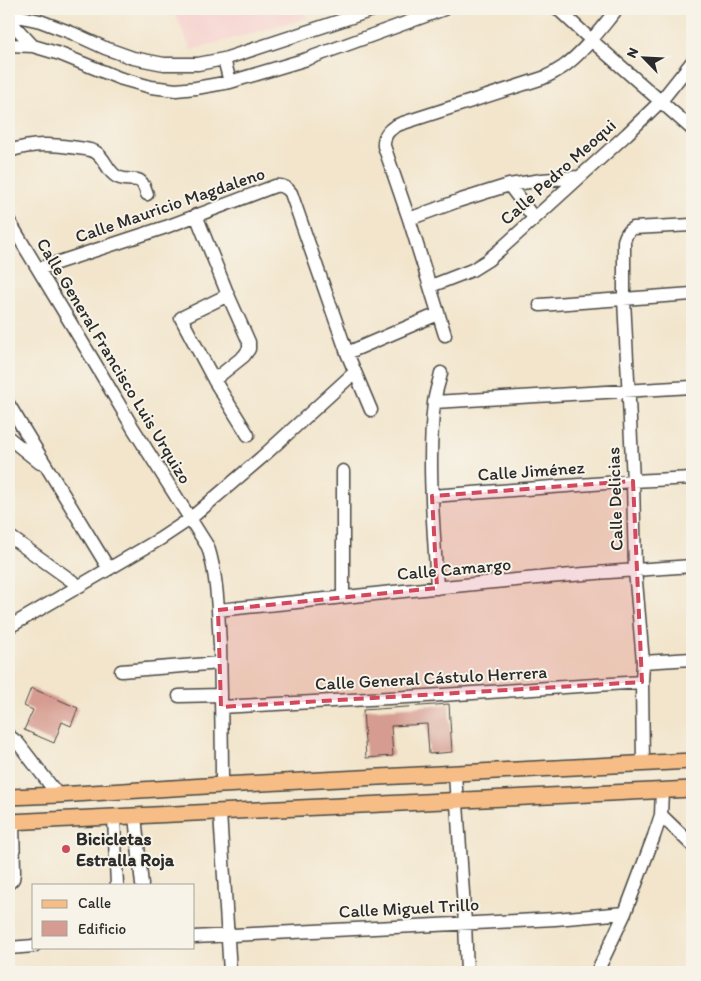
<svg xmlns="http://www.w3.org/2000/svg" width="701" height="981" font-family="Itim,sans-serif">
  <style>
    .built { fill: #f7d0cd }
    .building { fill: #d69c91 }
    .lines { fill: none; stroke-linecap: round; stroke-linejoin: round }
    .minor-casing { stroke: #494743; stroke-width: 15 }
    .major-casing { stroke: #494743; stroke-width: 18 }
    .minor { stroke: #fff; stroke-width: 12 }
    .major { stroke: #f6be86; stroke-width: 15 }
    .marked { fill: #d1495b; fill-opacity: 0.2; stroke: #d1495b; stroke-width: 4; stroke-dasharray: 10 6; stroke-linejoin: round }
    .poi-dot { fill: #d1495b; stroke: #f7f3e8; stroke-width: 2 }
    .labels { text-anchor: middle; dominant-baseline: central; stroke-width: 4; stroke-linejoin: round; paint-order: stroke }
    .street-label { font-size: 18px; fill: #2b2b2b; stroke: #f7f3e8 }
    .poi-label { font-size: 18px; font-weight: bold; fill: #2b2b2b; stroke: #f7f3e8; text-anchor: start }
  </style>
  <rect width="100%" height="100%" fill="#f7f3e8"/>
  <filter id="ink" filterUnits="userSpaceOnUse"><feTurbulence type="fractalNoise" baseFrequency=".02" numOctaves="2"/><feDisplacementMap in="SourceGraphic" scale="10" xChannelSelector="R" yChannelSelector="G"/><feConvolveMatrix kernelMatrix="1 2 1 2 8 2 1 2 1" color-interpolation-filters="sRGB"/></filter>
  <filter id="wash" filterUnits="userSpaceOnUse"><feTurbulence type="fractalNoise" baseFrequency=".0096" numOctaves="4" result="noise"/><feDisplacementMap in="SourceGraphic" scale="20" xChannelSelector="R" yChannelSelector="G"/><feGaussianBlur stdDeviation="1.12" result="paint"/><feColorMatrix in="noise" values="0 0 0 0 0 0 0 0 0 0 0 0 0 0 0 0 0 1.4 0 .05"/><feComposite in="paint" operator="in"/></filter>
  <g filter="url(#wash)">
    <rect width="100%" height="100%" fill="#f2e5cc"/>
    <!-- built -->
    <path class="built" d="M 173,9 L 303,9 L 307,18 L 191,50 Z"/>
    <g id="blocks">
      <!-- building -->
      <path class="building" d="M 31,688 L 78,708 L 71,726 L 62,722 L 54,743 L 24,730 L 33,710 L 24,706 Z
        M 449,704 L 452,752 L 429,754 L 427,724 L 391,726 L 393,756 L 366,758 L 363,710 Z"/>
    </g>
  </g>
  <g filter="url(#ink)">
    <use href="#blocks" fill-opacity="0" stroke="#494743" stroke-width="1"/>
    <g class="lines">
      <!-- minor casing -->
      <g class="minor-casing">
        <path id="minor" d="M 558,9 L 591,40 L 692,129
          M 9,14 L 40,21 L 72,33 L 105,48 L 133,58 L 164,64 L 198,64 L 224,59 L 376,9
          M 9,20 L 33,46
          M 9,45 L 33,46 L 60,54 L 119,78 L 151,87 L 176,90 L 196,88 L 230,82 L 307,59 L 444,9
          M 224,59 L 230,82
          M 9,151 C 34,143 52,144 78,148 C 84,149 91,149 97,153 C 106,160 109,175 120,178 C 135,183 140,172 147,194
          M 509,185 L 534,218
          M 196,215 L 228,295 L 249,342 L 249,349 L 244,356 L 214,380
          M 409,219 L 458,201 L 509,185 L 542,180 L 578,177
          M 9,221 L 93,360 L 133,428 L 208,547 C 218,579 218,613 220,646 C 221,693 222,739 222,785
          M 38,269 L 166,227 L 275,186 C 282,185 287,187 291,193 L 347,353 L 371,410
          M 431,286 L 472,270 L 488,260 L 503,247 L 627,134 L 661,101 L 692,62
          M 228,295 L 181,318 L 214,380 L 248,435
          M 540,305 L 692,294
          M 445,335 L 409,219 L 384,146 C 383,135 390,128 400,124 L 543,78 C 550,75 557,71 563,67 C 584,52 601,28 617,9
          M 347,353 L 438,314
          M 434,402 L 692,387
          M 9,405 L 109,569
          M 9,438 L 40,463
          M 343,471 L 343,597
          M 432,496 L 633,481 L 692,478
          M 9,536 L 79,586
          M 437,588 C 434,527 427,464 434,403 C 435,393 439,383 441,373
          M 218,610 C 376,594 534,576 692,566
          M 9,627 L 160,539 L 190,519 L 261,458 L 355,372
          M 643,662 L 692,659
          M 121,671 L 220,663
          M 179,696 L 221,695
          M 221,707 L 426,696 L 642,682
          M 9,736 L 18,743 L 58,795
          M 643,763 L 642,682 L 643,662 L 635,570 L 633,481 L 624,299 L 624,241 C 626,235 627,231 633,228 L 692,225
          M 455,774 L 465,923 L 467,972
          M 220,813 L 230,972
          M 661,815 L 692,845
          M 135,816 L 142,885
          M 114,817 L 117,885
          M 9,883 L 13,879 L 14,873 L 13,822
          M 194,937 L 555,919 L 625,913
          M 9,948 L 34,946
          M 597,972 L 625,913 L 654,836 L 661,815 L 662,790"/>
      </g>
      <!-- major casing -->
      <g class="major-casing">
        <path id="major" d="M 9,797 L 58,795 L 222,785 L 692,761
          M 9,822 L 692,789"/>
      </g>
      <!-- minor -->
      <use href="#minor" class="minor"/>
      <!-- major -->
      <use href="#major" class="major"/>
    </g>
  </g>
  <!-- marked area -->
  <path class="marked" d="M 633,481 L 642,682 L 221,707 L 218,610 L 437,588 L 432,496 Z"/>
  <!-- markers -->
  <circle class="poi-dot" cx="66" cy="849" r="5"/>
  <g class="labels">
    <!-- street labels -->
    <g class="street-label">
      <text transform="translate(558 172) rotate(-42)">Calle Pedro Meoqui</text>
      <text transform="translate(170 205) rotate(-19)">Calle Mauricio Magdaleno</text>
      <text transform="translate(114 361) rotate(59)">Calle General Francisco Luis Urquizo</text>
      <text transform="translate(531 471) rotate(-4)">Calle Jiménez</text>
      <text transform="translate(615 499) rotate(-92)">Calle Delicias</text>
      <text transform="translate(454 569) rotate(-5)">Calle Camargo</text>
      <text transform="translate(431 678) rotate(-3)">Calle General Cástulo Herrera</text>
      <text transform="translate(409 908) rotate(-3)">Calle Miguel Trillo</text>
    </g>
    <!-- poi labels -->
    <g class="poi-label">
      <text x="76" y="839">Bicicletas<tspan x="76" dy="21">Estralla Roja</tspan></text>
    </g>
  </g>
  <!-- margin -->
  <rect width="701" height="981" fill="none" stroke="#f7f3e8" stroke-width="30"/>
  <!-- legend -->
  <rect x="32" y="884" width="162" height="65" fill="#f7f3e8" stroke="#a5a39c"/>
  <rect x="42" y="900" width="25" height="8" fill="#f6be86" stroke="#a5a39c"/>
  <text x="78" y="908" font-size="15" fill="#2b2b2b">Calle</text>
  <rect x="42" y="921" width="25" height="15" fill="#d69c91" stroke="#a5a39c"/>
  <text x="78" y="934" font-size="15" fill="#2b2b2b">Edificio</text>
  <!-- north arrow -->
  <g transform="translate(644 58) rotate(294)" stroke="#f7f3e8" stroke-width="4" paint-order="stroke">
  <path d="M0-4L9 19L0 12L-9 19Z" fill="#2b2b2b"/>
  <text y="-8" font-size="14" font-weight="bold" text-anchor="middle" fill="#2b2b2b">N</text>
  </g>
</svg>
